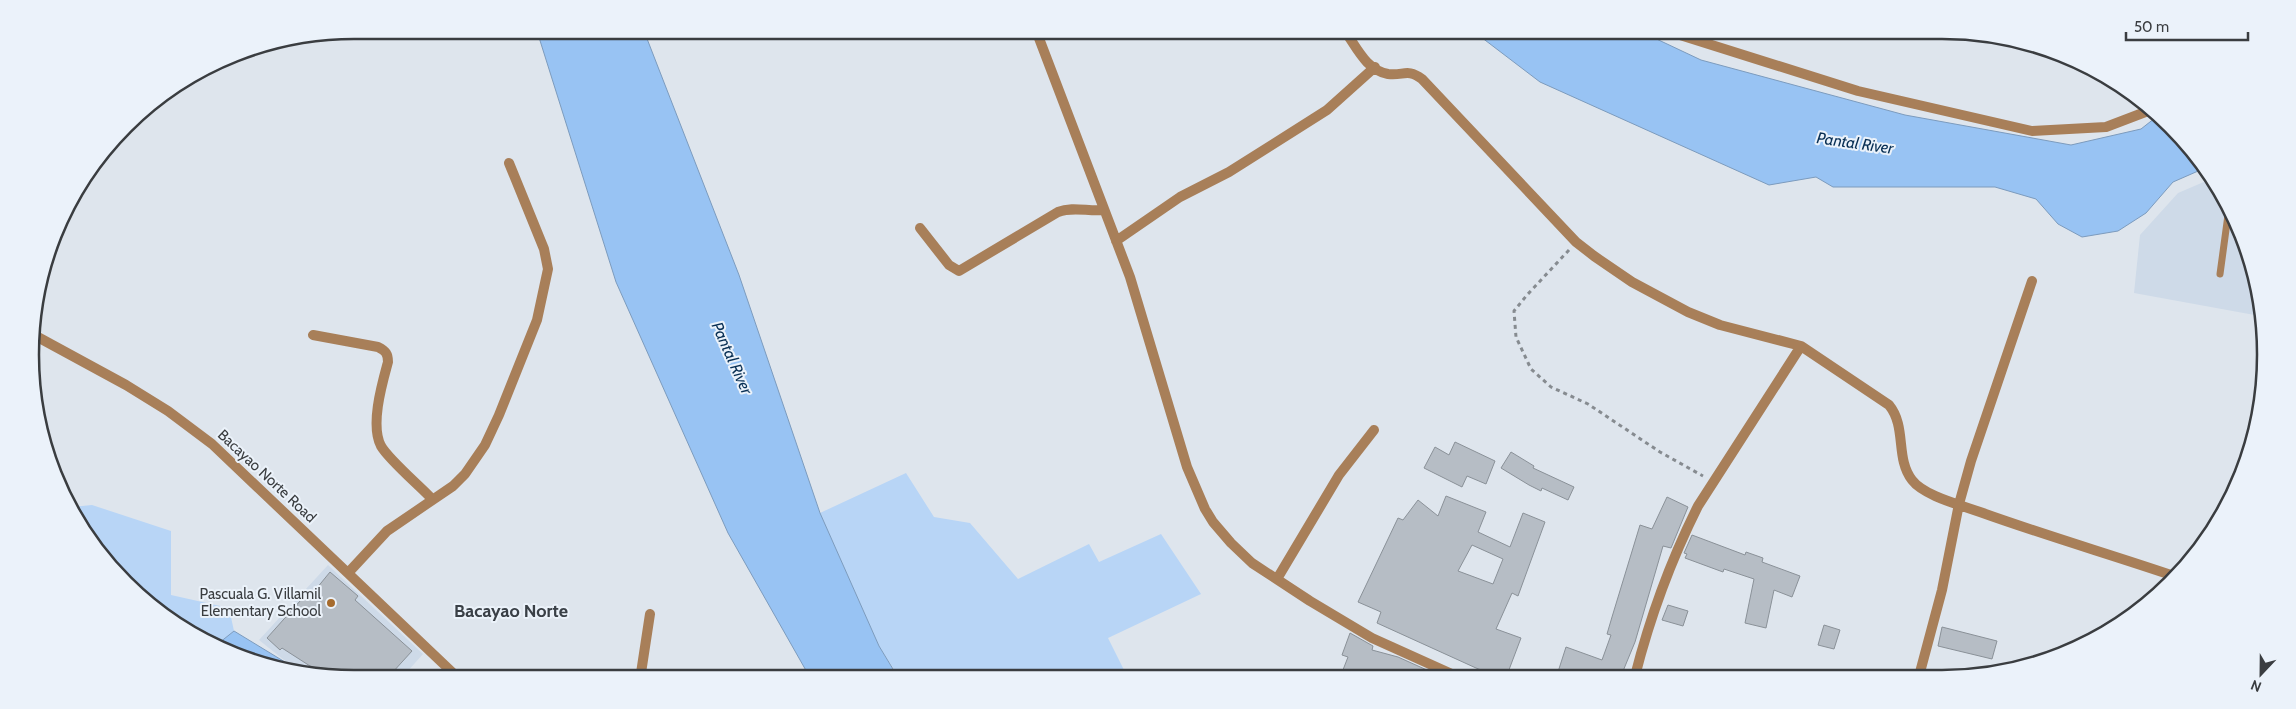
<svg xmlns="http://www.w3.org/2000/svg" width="2296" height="709" font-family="Cabin,sans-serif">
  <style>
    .built { fill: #cedae8 }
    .green { fill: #b8d5f6 }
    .water { fill: #98c3f3; stroke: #7c9bbd }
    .building { fill: #b6bdc5; stroke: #8a9198; fill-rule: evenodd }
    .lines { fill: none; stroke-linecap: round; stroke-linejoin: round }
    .path { stroke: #868b90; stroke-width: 3; stroke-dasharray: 4 4; stroke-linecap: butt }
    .service { stroke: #a87f59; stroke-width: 7 }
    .minor { stroke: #a87f59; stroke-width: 10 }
    .poi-dot { fill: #a66b2d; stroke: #ebf2fa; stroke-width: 2 }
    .labels { text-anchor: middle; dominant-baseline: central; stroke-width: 4; stroke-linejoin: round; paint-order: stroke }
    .street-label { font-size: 15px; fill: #3a3d40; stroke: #ebf2fa }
    .poi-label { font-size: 15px; fill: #3a3d40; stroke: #ebf2fa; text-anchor: end }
    .water-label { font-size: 16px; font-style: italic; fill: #082f54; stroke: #ebf2fa }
    .quarter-label { font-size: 18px; font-weight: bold; fill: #3a4047; stroke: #ebf2fa }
    .rim { fill: none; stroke: #3a3d40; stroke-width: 2.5 }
  </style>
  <rect width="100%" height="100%" fill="#dee5ed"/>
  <!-- built -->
  <path class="built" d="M 2213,178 L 2260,291 L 2260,316 L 2134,293 L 2140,235 L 2178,193 Z
    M 328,565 L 423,654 L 406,673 L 305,673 L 294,668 L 259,640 Z"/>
  <!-- green -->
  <path class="green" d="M 906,473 L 934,517 L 970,523 L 1018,579 L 1089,544 L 1099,562 L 1161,534 L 1201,594 L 1108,638 L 1126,674 L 897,674 L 879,646 L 820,513 Z
    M 92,505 L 171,531 L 171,595 L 229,608 L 234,631 L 219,643 L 174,624 L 85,535 L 72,507 Z"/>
  <!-- water -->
  <path class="water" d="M 537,31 L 644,31 L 739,275 L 820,513 L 879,646 L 896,674 L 808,674 L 728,533 L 616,282 Z
    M 1477,34 L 1648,35 L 1701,60 L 1905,115 L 2071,145 L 2141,129 L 2155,118 L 2205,168 L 2173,182 L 2146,213 L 2118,231 L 2082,237 L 2058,224 L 2036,199 L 1995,187 L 1833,187 L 1816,177 L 1769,185 L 1540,82 Z
    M 234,631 L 303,673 L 291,673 L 219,643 Z"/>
  <!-- building -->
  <path class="building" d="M 1455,442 L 1495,461 L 1486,484 L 1467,476 L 1462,487 L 1424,468 L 1435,447 L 1449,455 Z
    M 1511,452 L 1534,466 L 1533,468 L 1574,487 L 1568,500 L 1542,488 L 1541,491 L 1529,485 L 1501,468 Z
    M 1446,496 L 1486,512 L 1478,532 L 1510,547 L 1523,513 L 1545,522 L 1518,596 L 1512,593 L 1496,629 L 1521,638 L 1507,675 L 1494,675 L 1476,668 L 1377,623 L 1381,612 L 1358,602 L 1398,518 L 1403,520 L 1418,500 L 1438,516 ZM 1472,545 L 1503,559 L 1493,584 L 1458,571 Z
    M 1667,497 L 1688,507 L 1671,548 L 1663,546 L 1635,642 L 1621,676 L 1557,675 L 1566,647 L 1602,660 L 1611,635 L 1607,634 L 1612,617 L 1640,525 L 1652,529 Z
    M 1692,535 L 1745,555 L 1746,552 L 1763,558 L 1762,562 L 1800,576 L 1792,597 L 1774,590 L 1766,628 L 1745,623 L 1754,579 L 1724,569 L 1723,572 L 1685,558 L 1687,554 L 1684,553 Z
    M 330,572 L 358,596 L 355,600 L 412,651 L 392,673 L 326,673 L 310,666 L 282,648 L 280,650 L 267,638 L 309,591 L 312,594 Z
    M 1668,605 L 1688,611 L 1683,626 L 1662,620 Z
    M 1824,625 L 1840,630 L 1834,649 L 1818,645 Z
    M 1942,627 L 1997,641 L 1992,659 L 1938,646 Z
    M 1350,633 L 1373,646 L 1372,650 L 1398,657 L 1438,675 L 1374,675 L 1358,671 L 1356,675 L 1341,675 L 1348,657 L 1342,655 Z"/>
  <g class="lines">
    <!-- path -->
    <path class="path" d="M 1569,250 L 1527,295 L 1514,311 L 1516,337 L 1531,369 L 1551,387 L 1588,404 L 1660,452 L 1703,476"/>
    <!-- service -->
    <path class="service" d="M 2220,274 L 2228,215"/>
    <!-- minor -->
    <path class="minor" d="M 1037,33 L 1130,277 L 1187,467 L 1205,509 L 1213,522 L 1231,543 L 1252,563 L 1310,601 L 1372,638 L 1454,675
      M 1347,34 C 1358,50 1367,70 1388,74 C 1404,76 1407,68 1422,79 L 1576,242 L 1594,256 L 1632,282 L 1688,312 L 1720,325 L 1801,346 L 1889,405 C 1907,427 1895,458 1912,480 C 1924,496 1961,505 1980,512 C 2044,535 2109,554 2174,576
      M 1680,35 L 1858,91 L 2032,131 L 2106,127 L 2148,111
      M 920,228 L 949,265 L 959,271 L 1058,212 C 1073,206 1089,212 1104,210
      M 1116,241 L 1180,197 L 1229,172 L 1327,110 L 1375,67
      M 34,335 L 126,385 L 168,411 L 212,444 L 453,673
      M 313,335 L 378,347 C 386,351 388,354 388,362 C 382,384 370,425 381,446 C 389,460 420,486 432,499
      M 348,573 L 387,531 L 453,486 L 465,474 L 485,445 L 499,415 L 537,320 L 548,269 L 544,249 L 509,163
      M 1277,579 L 1339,475 L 1374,430
      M 641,673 L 650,614
      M 1635,676 C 1650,617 1671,560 1698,506 L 1801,346
      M 1919,676 L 1942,590 L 1959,504 L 1971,461 L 2032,281"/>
  </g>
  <!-- markers -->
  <circle class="poi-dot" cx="331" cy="603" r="5"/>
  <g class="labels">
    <!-- street labels -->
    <g class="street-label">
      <text transform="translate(267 476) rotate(43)">Bacayao Norte Road</text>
    </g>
    <!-- poi labels -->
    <g class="poi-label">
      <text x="321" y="594">Pascuala G. Villamil<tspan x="321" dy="17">Elementary School</tspan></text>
    </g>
    <!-- water labels -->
    <g class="water-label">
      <text transform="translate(1855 143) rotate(8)">Pantal River</text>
      <text transform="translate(732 358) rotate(66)">Pantal River</text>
    </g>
    <!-- quarter labels -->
    <g class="quarter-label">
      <text x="511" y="611">Bacayao Norte</text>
    </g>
  </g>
  <!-- crop -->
  <path d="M0 0H2296V709H0ZM354 39H1942A315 315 0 0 1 2257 354V355A315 315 0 0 1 1942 670H354A315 315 0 0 1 39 355V354A315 315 0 0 1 354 39Z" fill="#ebf2fa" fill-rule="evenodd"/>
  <path class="rim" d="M354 39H1942A315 315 0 0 1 2257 354V355A315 315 0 0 1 1942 670H354A315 315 0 0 1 39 355V354A315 315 0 0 1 354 39Z"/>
  <!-- north arrow -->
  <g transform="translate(2261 674) rotate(202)" stroke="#ebf2fa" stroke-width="4" paint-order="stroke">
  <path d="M0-4L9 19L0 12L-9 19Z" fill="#3a3d40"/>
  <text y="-8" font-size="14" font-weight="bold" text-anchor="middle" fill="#3a3d40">N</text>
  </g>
  <!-- scale -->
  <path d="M2126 32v8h122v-8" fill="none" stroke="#3a3d40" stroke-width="2.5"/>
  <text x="2134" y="32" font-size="15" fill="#3a3d40" stroke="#ebf2fa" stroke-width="4" paint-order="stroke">50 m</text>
</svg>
